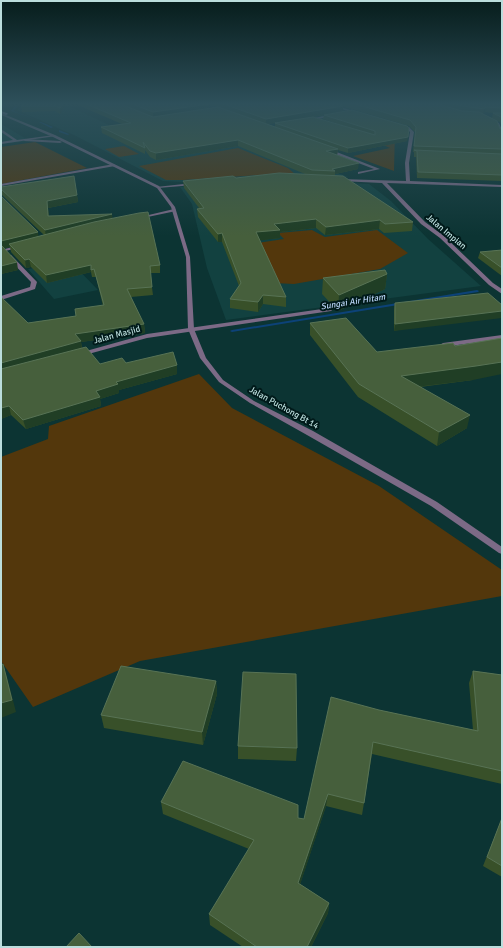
<svg xmlns="http://www.w3.org/2000/svg" width="503" height="948" font-family="Signika,sans-serif">
  <style>
    .built { fill: #124140 }
    .green { fill: #53370c }
    .lines { fill: none; stroke-linecap: round; stroke-linejoin: round }
    .stream { fill: #0c4278; fill-rule: evenodd }
    .minor { fill: #7c6a86; fill-rule: evenodd }
    .tertiary { fill: #7c6a86; fill-rule: evenodd }
    .primary { fill: #cca6e0; fill-rule: evenodd }
    .wall { fill: #385029; fill-rule: evenodd }
    .shaded-wall { fill: #203e25 }
    .building { fill: #465f3c; stroke: #587355 }
    .labels { text-anchor: middle; dominant-baseline: central; stroke-width: 4; stroke-linejoin: round; paint-order: stroke }
    .far-street-label { font-size: 9px; fill: #bbdddc; stroke: #001a1a }
    .far-water-label { font-size: 9px; font-style: italic; fill: #b8d3f4; stroke: #001a1a }
  </style>
  <rect width="100%" height="100%" fill="#0c3433"/>
  <!-- built -->
  <path class="built" d="M 24,103 L 73,103 L 71,107 L 115,128 L 266,145 L 348,177 L 257,176 L 183,182 L 163,181 L 76,136 L 17,110 Z
    M 1,124 L 30,141 L 1,144 Z
    M 265,180 L 369,184 L 391,201 L 428,239 L 481,286 L 226,320 L 207,268 L 192,204 L 180,187 Z
    M 71,262 L 98,290 L 54,299 L 28,269 Z"/>
  <!-- green -->
  <path class="green" d="M 395,131 L 394,171 L 353,156 L 390,148 L 381,144 Z
    M 35,142 L 87,168 L 1,184 L 1,147 Z
    M 124,146 L 139,154 L 119,157 L 105,149 Z
    M 238,148 L 288,168 L 297,176 L 260,175 L 183,180 L 166,180 L 139,166 Z
    M 312,230 L 325,237 L 377,230 L 408,253 L 380,269 L 294,284 L 274,283 L 251,244 L 284,239 L 278,233 Z
    M 199,374 L 232,408 L 379,486 L 502,570 L 502,596 L 140,661 L 33,707 L 1,661 L 1,457 L 48,439 L 49,426 Z"/>
  <g class="lines">
    <!-- stream -->
    <path class="stream" d="M 18,103 L 21,103 L 13,111 L 33,118 L 11,111 Z
      M 39,122 L 41,122 L 53,127 L 51,128 Z
      M 59,130 L 69,134 L 68,135 L 59,132 Z
      M 477,290 L 479,291 L 478,292 L 232,332 L 230,331 L 232,330 Z"/>
    <!-- minor -->
    <path class="minor" d="M 322,103 L 327,103 L 360,113 L 358,114 Z
      M 333,114 L 334,116 L 307,121 L 305,120 Z
      M 487,118 L 499,123 L 502,130 L 502,135 L 500,134 L 497,125 L 487,120 Z
      M 398,124 L 409,127 L 414,132 L 409,163 L 410,181 L 502,185 L 502,187 L 387,183 L 425,222 L 444,236 L 493,283 L 502,289 L 502,294 L 489,285 L 440,238 L 421,224 L 382,183 L 340,181 L 338,180 L 340,179 L 406,181 L 405,163 L 410,132 L 407,129 L 398,126 Z
      M 1,129 L 17,140 L 54,135 L 56,136 L 1,144 L 1,142 L 13,140 L 1,132 Z
      M 327,149 L 329,149 L 380,169 L 358,174 L 358,172 L 374,169 L 327,151 Z
      M 114,164 L 115,166 L 1,186 L 1,184 Z
      M 193,183 L 194,185 L 158,188 L 156,187 Z
      M 174,209 L 176,210 L 176,211 L 138,219 L 136,218 Z
      M 20,245 L 22,246 L 22,247 L 1,252 L 1,250 Z
      M 7,255 L 11,255 L 37,282 L 35,289 L 1,300 L 1,296 L 30,287 L 31,282 L 7,257 Z
      M 329,308 L 332,310 L 331,311 L 147,338 L 81,356 L 78,354 L 79,353 L 147,334 Z
      M 502,335 L 502,339 L 443,347 L 440,345 L 443,343 Z"/>
    <!-- tertiary -->
    <path class="tertiary" d="M 1,113 L 55,135 L 159,186 L 175,207 L 190,257 L 194,329 L 206,358 L 223,380 L 254,401 L 313,431 L 437,502 L 502,547 L 502,554 L 499,553 L 431,506 L 307,435 L 250,403 L 219,382 L 200,358 L 188,329 L 186,257 L 171,207 L 157,188 L 53,137 L 1,115 Z
      M 25,139 L 60,141 L 62,142 L 60,143 L 24,141 Z"/>
    <!-- primary -->
    <path class="primary" d="M 1,111 L 7,113 L 8,114 L 6,115 L 1,113 Z"/>
  </g>
  <!-- wall -->
  <path class="wall" d="M 23,103 L 67,103 L 60,114 L 55,111 L 22,112 L 21,106 Z
    M 73,103 L 502,103 L 502,126 L 500,122 L 497,121 L 500,129 L 502,129 L 502,181 L 417,178 L 416,157 L 414,157 L 414,152 L 413,152 L 415,132 L 409,126 L 342,106 L 343,112 L 276,123 L 353,129 L 323,119 L 324,115 L 407,141 L 348,153 L 338,150 L 337,155 L 358,169 L 335,174 L 335,175 L 413,222 L 412,231 L 384,233 L 379,229 L 325,235 L 316,228 L 280,232 L 280,238 L 259,240 L 286,297 L 286,307 L 263,304 L 258,312 L 230,308 L 230,299 L 239,286 L 222,242 L 218,242 L 198,217 L 197,209 L 199,208 L 184,188 L 183,181 L 305,174 L 238,146 L 156,160 L 150,157 L 145,150 L 145,154 L 102,133 L 101,127 L 122,124 ZM 209,104 L 217,107 L 209,109 ZM 485,112 L 493,113 L 492,118 L 482,114 L 483,114 ZM 275,123 L 275,127 L 267,124 Z
    M 74,176 L 78,202 L 48,208 L 49,216 L 112,218 L 160,265 L 160,273 L 150,273 L 153,295 L 131,297 L 144,324 L 145,333 L 81,342 L 82,348 L 100,364 L 126,363 L 177,374 L 119,390 L 119,393 L 100,399 L 101,406 L 26,429 L 11,415 L 1,419 L 1,297 L 28,323 L 76,316 L 75,309 L 103,306 L 96,277 L 92,277 L 91,272 L 47,283 L 31,267 L 26,268 L 11,252 L 10,247 L 4,248 L 18,270 L 1,274 L 1,196 L 39,237 L 44,235 L 2,195 L 1,195 L 1,187 Z
    M 502,250 L 502,276 L 478,258 L 480,252 Z
    M 387,274 L 385,289 L 338,311 L 322,294 L 323,278 Z
    M 395,303 L 502,305 L 394,331 L 394,310 Z
    M 310,323 L 377,352 L 473,380 L 420,387 L 467,428 L 437,446 L 358,397 L 310,335 Z
    M 473,671 L 502,675 L 502,784 L 372,754 L 362,815 L 326,806 L 300,884 L 329,903 L 328,913 L 311,947 L 243,947 L 210,925 L 209,914 L 249,849 L 163,814 L 161,802 L 304,819 L 379,710 L 473,730 L 469,683 Z
    M 216,681 L 217,694 L 203,745 L 104,728 L 101,715 Z
    M 238,746 L 297,748 L 296,761 L 238,759 Z
    M 502,818 L 502,877 L 483,866 Z"/>
  <!-- shaded-wall -->
  <path class="shaded-wall" d="M 63,103 L 67,103 L 60,114 L 60,108 Z
    M 209,104 L 209,109 L 153,117 L 153,112 Z
    M 343,106 L 343,112 L 266,124 L 266,119 Z
    M 486,107 L 485,112 L 483,114 L 484,109 Z
    M 408,137 L 407,141 L 348,153 L 348,148 Z
    M 238,140 L 238,146 L 156,160 L 156,153 Z
    M 338,149 L 337,155 L 326,151 Z
    M 359,163 L 358,169 L 335,174 L 335,171 L 332,169 Z
    M 77,195 L 78,202 L 48,208 L 49,223 L 47,201 Z
    M 112,214 L 113,221 L 46,237 L 45,230 Z
    M 316,219 L 316,228 L 280,232 L 280,238 L 256,241 L 256,232 L 274,224 Z
    M 380,220 L 379,229 L 325,235 L 326,227 Z
    M 38,232 L 39,239 L 9,244 L 10,247 L 1,249 L 1,241 Z
    M 222,233 L 222,242 L 218,242 L 218,234 Z
    M 29,259 L 31,267 L 26,268 L 25,260 Z
    M 17,262 L 18,270 L 1,274 L 1,266 Z
    M 91,265 L 91,272 L 47,283 L 46,275 Z
    M 387,274 L 385,289 L 338,311 L 339,295 Z
    M 263,295 L 263,304 L 258,312 L 258,302 Z
    M 502,311 L 502,318 L 394,331 L 395,324 Z
    M 144,324 L 145,333 L 81,342 L 82,350 L 1,372 L 1,363 L 75,334 Z
    M 502,362 L 502,374 L 473,380 L 399,389 L 401,376 Z
    M 177,365 L 177,374 L 119,390 L 119,393 L 100,399 L 101,406 L 26,429 L 23,420 L 96,391 L 116,382 Z
    M 9,406 L 11,415 L 1,419 L 1,408 Z
    M 470,415 L 467,428 L 437,446 L 439,432 Z
    M 3,664 L 7,677 L 16,712 L 1,718 Z
    M 216,681 L 217,694 L 203,745 L 202,732 Z
    M 328,794 L 326,806 L 297,894 L 298,883 Z
    M 329,903 L 328,913 L 311,947 L 307,947 Z"/>
  <!-- building -->
  <path class="building" d="M 23,103 L 63,103 L 60,108 L 55,106 L 21,106 Z
    M 84,103 L 118,103 L 153,117 L 218,107 L 338,149 L 326,151 L 359,163 L 332,169 L 335,171 L 312,170 L 238,140 L 156,153 L 150,151 L 143,142 L 145,148 L 101,127 L 131,123 Z
    M 130,103 L 207,103 L 209,104 L 153,112 Z
    M 221,103 L 335,103 L 343,106 L 266,119 Z
    M 352,103 L 434,103 L 462,111 L 479,112 L 497,121 L 500,129 L 502,129 L 502,149 L 414,146 L 416,127 L 410,120 Z
    M 451,103 L 502,103 L 502,108 L 486,107 L 484,109 L 463,106 Z
    M 352,110 L 407,126 L 409,128 L 408,137 L 348,148 L 275,123 L 313,117 L 375,135 L 375,131 L 324,115 Z
    M 493,113 L 502,113 L 502,118 L 501,117 Z
    M 414,150 L 502,154 L 502,175 L 418,172 L 417,151 Z
    M 279,173 L 343,176 L 413,222 L 385,224 L 380,220 L 326,227 L 316,219 L 274,224 L 280,230 L 256,232 L 286,297 L 263,295 L 258,302 L 230,299 L 241,283 L 222,233 L 218,234 L 197,209 L 204,208 L 183,181 L 233,176 L 236,178 Z
    M 74,176 L 77,195 L 47,201 L 48,216 L 112,214 L 45,230 L 1,189 L 1,187 Z
    M 1,196 L 38,232 L 1,241 Z
    M 148,212 L 160,265 L 150,266 L 152,287 L 127,289 L 144,324 L 75,334 L 81,341 L 1,363 L 1,297 L 28,323 L 76,316 L 75,309 L 104,305 L 94,269 L 91,270 L 91,265 L 46,275 L 29,259 L 25,260 L 9,244 L 94,222 L 139,213 Z
    M 1,246 L 2,246 L 17,262 L 1,266 Z
    M 502,250 L 502,268 L 480,252 Z
    M 385,270 L 387,274 L 339,295 L 323,278 Z
    M 488,293 L 502,305 L 502,311 L 395,324 L 395,303 Z
    M 346,318 L 377,352 L 453,343 L 455,346 L 502,338 L 502,362 L 476,366 L 401,376 L 470,415 L 439,432 L 359,384 L 310,323 Z
    M 86,347 L 100,364 L 122,358 L 126,363 L 173,352 L 177,365 L 116,382 L 118,384 L 96,391 L 100,397 L 23,420 L 9,406 L 1,408 L 1,369 Z
    M 3,664 L 12,700 L 1,703 L 1,665 Z
    M 121,666 L 216,681 L 202,732 L 101,715 Z
    M 473,671 L 502,675 L 502,771 L 373,742 L 364,803 L 328,794 L 298,883 L 329,903 L 307,947 L 257,947 L 209,914 L 254,840 L 161,802 L 183,761 L 298,805 L 298,818 L 304,819 L 331,697 L 379,710 L 478,731 Z
    M 243,672 L 296,674 L 297,748 L 238,746 Z
    M 502,818 L 502,866 L 487,857 Z
    M 79,933 L 92,947 L 66,947 Z"/>
  <!-- sky -->
  <linearGradient id="sky" x2="0" y2="1"><stop stop-color="#071d1c"/><stop offset="0.44" stop-color="#2e505b"/><stop offset="1" stop-color="#2e505b" stop-opacity="0"/></linearGradient>
  <rect width="503" height="236" fill="url(#sky)"/>
  <g class="labels">
    <!-- far-street labels -->
    <g class="far-street-label">
      <text transform="translate(446 232) rotate(40)">Jalan Impian</text>
      <text transform="translate(117 335) rotate(-15)">Jalan Masjid</text>
      <text transform="translate(284 408) rotate(29)">Jalan Puchong Bt 14</text>
    </g>
    <!-- far-water labels -->
    <g class="far-water-label">
      <text transform="translate(353 302) rotate(-9)">Sungai Air Hitam</text>
    </g>
  </g>
  <!-- border -->
  <rect width="503" height="948" fill="none" stroke="#bbdddc" stroke-width="4"/>
</svg>
